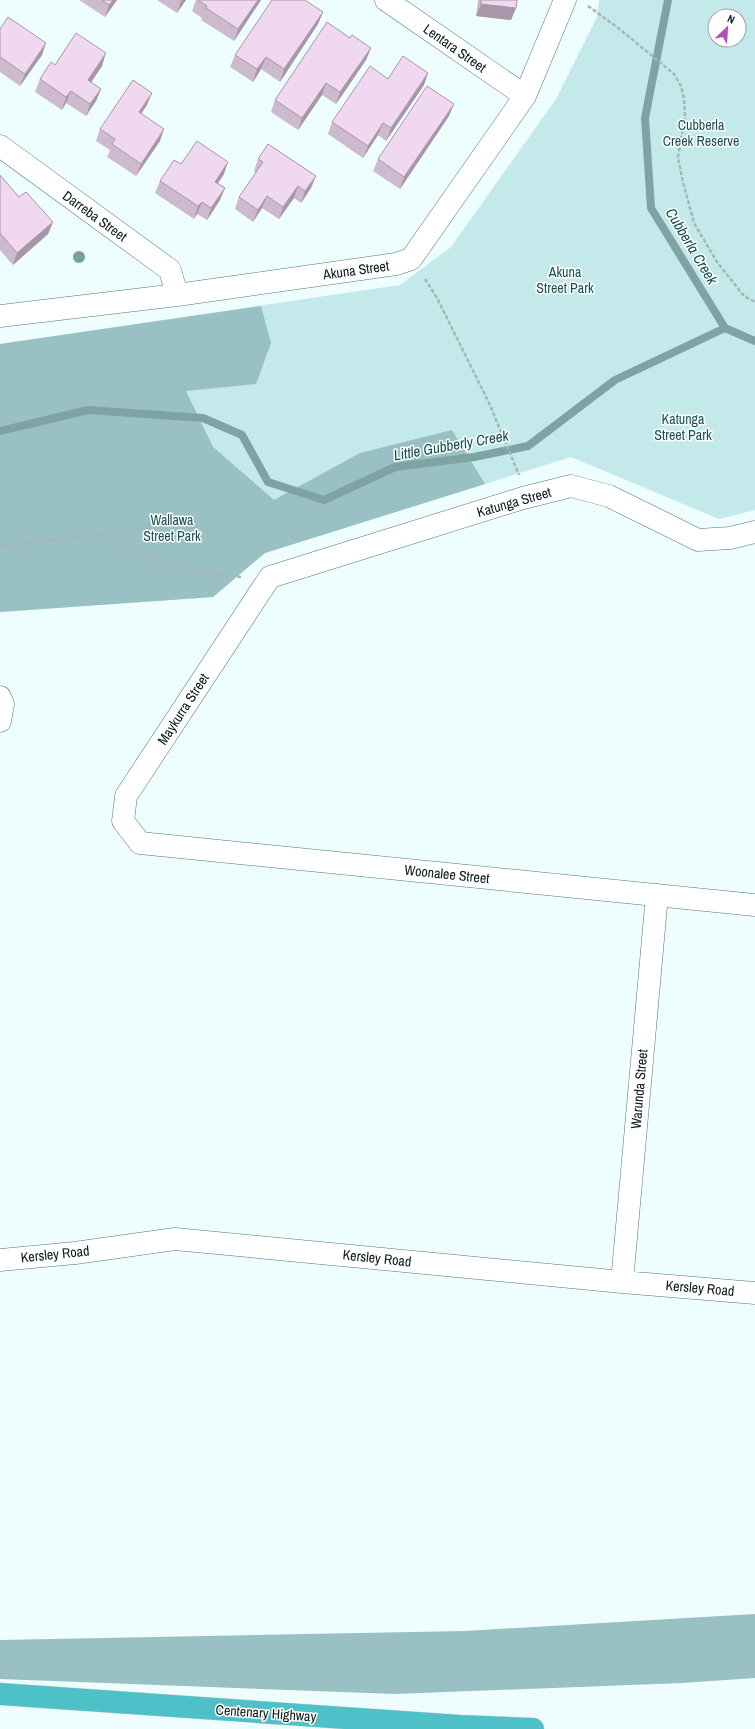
<svg xmlns="http://www.w3.org/2000/svg" width="755" height="1729" font-family="'Archivo Narrow',sans-serif">
  <style>
    .green { fill: #c3e9ea; fill-rule: evenodd }
    .forest { fill: #99c0c2 }
    .lines { fill: none; stroke-linecap: round; stroke-linejoin: round }
    .stream { stroke: #7da3a5; stroke-width: 8 }
    .minor-casing { stroke: #537678; stroke-width: 23 }
    .motorway-casing { stroke: #d8dada; stroke-width: 23 }
    .path { stroke: #a8b6b7; stroke-width: 2.5; stroke-dasharray: 4 2; stroke-linecap: butt }
    .minor { stroke: #fff; stroke-width: 22 }
    .motorway { stroke: #4dc1c7; stroke-width: 22 }
    .tree { fill: #789ea0 }
    .wall { fill: #cebace }
    .shaded-wall { fill: #a897a8 }
    .building { fill: #f0d8f0; stroke: #a897a8 }
    .labels { text-anchor: middle; dominant-baseline: central; stroke-width: 3; stroke-linejoin: round; paint-order: stroke }
    .street-label { font-size: 14px; fill: #0c1a1a; stroke: #fff }
    .park-label { font-size: 14px; fill: #185053; stroke: #fff }
    .water-label { font-size: 15px; font-style: italic; fill: #154e50; stroke: #fff }
  </style>
  <rect width="100%" height="100%" fill="#eefdfe"/>
  <!-- green -->
  <path class="green" d="M 599,0 L 755,0 L 755,510 L 719,519 L 571,457 L 265,553 L 213,597 L 0,612 L 0,344 L 400,285 L 451,247 L 556,99 L 597,17 ZM 715,16 L 739,16 L 739,40 L 715,40 Z"/>
  <!-- forest -->
  <path class="forest" d="M 261,306 L 271,343 L 256,384 L 186,391 L 213,447 L 274,500 L 360,453 L 452,430 L 485,484 L 265,553 L 213,597 L 0,612 L 0,344 Z
    M 755,1614 L 755,1678 L 682,1683 L 395,1694 L 0,1679 L 0,1640 L 465,1631 Z"/>
  <g class="lines">
    <!-- stream -->
    <path class="stream" d="M 668,0 L 645,118 L 651,208 L 725,328 L 755,341
      M 0,431 L 88,410 L 203,418 L 242,435 L 268,482 L 324,500 L 395,467 L 474,457 L 528,446 L 615,380 L 725,328"/>
    <!-- minor casing -->
    <g class="minor-casing">
      <path id="minor" d="M 386,0 L 525,96
        M 0,146 L 170,270 L 177,295
        M 0,316 L 177,295 L 396,264 L 411,259 L 525,96 L 565,0
        M 755,532 L 730,538 L 698,540 L 609,496 L 571,486 L 523,498 L 270,577 L 126,796 L 123,821 L 140,843 L 755,905
        M 0,697 L 3,704 L 0,721
        M 0,1260 L 75,1253 L 175,1239 L 622,1282 L 755,1293
        M 622,1282 L 657,895"/>
    </g>
    <!-- motorway casing -->
    <g class="motorway-casing">
      <path id="motorway" d="M 0,1694 L 460,1726 L 533,1729"/>
    </g>
    <!-- path -->
    <path class="path" d="M 588,6 L 617,27 L 674,74 L 681,86 L 684,99 L 685,116 L 678,157 L 682,178 L 694,223 L 717,262 L 744,296 L 755,302
      M 425,279 L 437,298 L 489,403 L 519,475
      M 0,546 L 100,534 L 179,570 L 241,577"/>
    <!-- minor -->
    <use href="#minor" class="minor"/>
    <!-- motorway -->
    <use href="#motorway" class="motorway"/>
  </g>
  <!-- trees -->
  <circle class="tree" cx="79" cy="257" r="6"/>
  <!-- wall -->
  <path class="wall" d="M 79,0 L 117,0 L 105,17 Z
    M 157,0 L 186,0 L 177,13 Z
    M 196,0 L 261,0 L 234,41 L 201,20 L 202,18 L 192,11 Z
    M 478,0 L 517,0 L 516,8 L 511,20 L 476,16 Z
    M 323,12 L 318,24 L 280,82 L 261,69 L 253,82 L 230,67 L 235,55 Z
    M 0,29 L 42,55 L 20,86 L 0,72 Z
    M 350,38 L 371,48 L 366,60 L 336,104 L 322,95 L 298,130 L 271,112 L 275,100 Z
    M 55,65 L 102,66 L 91,82 L 101,89 L 96,101 L 86,116 L 66,103 L 62,110 L 35,92 L 40,79 Z
    M 428,73 L 424,85 L 386,141 L 378,135 L 363,158 L 328,134 L 332,122 L 388,79 Z
    M 147,105 L 141,114 L 160,141 L 136,176 L 107,157 L 110,150 L 96,141 L 100,129 Z
    M 449,116 L 400,189 L 373,171 L 378,159 Z
    M 258,159 L 311,188 L 301,203 L 294,198 L 279,219 L 262,208 L 253,222 L 235,209 L 239,197 L 256,173 L 254,171 Z
    M 181,164 L 224,174 L 218,183 L 225,188 L 220,200 L 207,220 L 197,214 L 194,219 L 155,193 L 160,181 Z
    M 0,175 L 19,197 L 53,222 L 48,234 L 13,265 L 0,250 Z"/>
  <!-- shaded-wall -->
  <path class="shaded-wall" d="M 113,0 L 117,0 L 105,17 L 109,5 Z
    M 182,0 L 186,0 L 177,13 L 181,1 Z
    M 258,0 L 261,0 L 234,41 L 238,29 Z
    M 481,4 L 516,8 L 511,20 L 476,16 Z
    M 323,12 L 318,24 L 280,82 L 284,69 Z
    M 46,43 L 42,55 L 20,86 L 25,74 Z
    M 371,48 L 366,60 L 336,104 L 340,92 Z
    M 106,53 L 102,66 L 84,93 L 88,80 Z
    M 266,57 L 261,69 L 253,82 L 257,69 Z
    M 428,73 L 424,85 L 386,141 L 391,128 Z
    M 326,83 L 322,95 L 298,130 L 302,118 Z
    M 101,89 L 96,101 L 86,116 L 90,104 Z
    M 71,91 L 66,103 L 62,110 L 66,97 Z
    M 152,93 L 147,105 L 134,124 L 139,112 Z
    M 454,104 L 449,116 L 400,189 L 404,177 Z
    M 383,123 L 378,135 L 363,158 L 368,146 Z
    M 164,129 L 160,141 L 136,176 L 141,164 Z
    M 228,162 L 224,174 L 211,194 L 215,182 Z
    M 316,176 L 311,188 L 301,203 L 305,191 Z
    M 298,186 L 294,198 L 279,219 L 283,207 Z
    M 225,188 L 220,200 L 207,220 L 211,208 Z
    M 267,196 L 262,208 L 253,222 L 258,210 Z
    M 202,202 L 197,214 L 194,219 L 198,206 Z
    M 53,222 L 48,234 L 13,265 L 17,253 Z"/>
  <!-- building -->
  <path class="building" d="M 102,0 L 113,0 L 109,5 Z
    M 198,0 L 258,0 L 238,29 L 206,8 L 207,6 Z
    M 272,0 L 305,0 L 323,12 L 284,69 L 266,57 L 257,69 L 235,55 Z
    M 481,0 L 517,0 L 516,8 L 481,4 Z
    M 8,17 L 46,43 L 25,74 L 0,57 L 0,29 Z
    M 327,22 L 350,38 L 352,35 L 371,48 L 340,92 L 326,83 L 302,118 L 275,100 Z
    M 76,33 L 106,53 L 88,80 L 101,89 L 90,104 L 71,91 L 66,97 L 40,79 L 51,62 L 55,65 Z
    M 403,56 L 428,73 L 391,128 L 383,123 L 368,146 L 332,122 L 370,66 L 388,79 Z
    M 133,80 L 152,93 L 139,112 L 164,129 L 141,164 L 112,144 L 115,139 L 100,129 Z
    M 427,86 L 454,104 L 404,177 L 378,159 Z
    M 197,141 L 228,162 L 215,182 L 225,188 L 211,208 L 202,202 L 198,206 L 160,181 L 174,160 L 181,164 Z
    M 268,144 L 316,176 L 305,191 L 298,186 L 283,207 L 267,196 L 258,210 L 239,197 L 263,162 L 258,159 Z
    M 0,175 L 19,197 L 26,192 L 53,222 L 17,253 L 0,233 Z"/>
  <g class="labels">
    <!-- street labels -->
    <g class="street-label">
      <text transform="translate(455 48) rotate(35)">Lentara Street</text>
      <text transform="translate(95 216) rotate(36)">Darreba Street</text>
      <text transform="translate(356 270) rotate(-8)">Akuna Street</text>
      <text transform="translate(514 502) rotate(-16)">Katunga Street</text>
      <text transform="translate(183 709) rotate(-57)">Maykurra Street</text>
      <text transform="translate(447 874) rotate(6)">Woonalee Street</text>
      <text transform="translate(639 1089) rotate(-85)">Warunda Street</text>
      <text transform="translate(55 1254) rotate(-6)">Kersley Road</text>
      <text transform="translate(377 1258) rotate(6)">Kersley Road</text>
      <text transform="translate(700 1288) rotate(5)">Kersley Road</text>
      <text transform="translate(266 1713) rotate(4)">Centenary Highway</text>
    </g>
    <!-- park labels -->
    <g class="park-label">
      <text x="701" y="125">Cubberla<tspan x="701" dy="16">Creek Reserve</tspan></text>
      <text x="565" y="272">Akuna<tspan x="565" dy="16">Street Park</tspan></text>
      <text x="683" y="419">Katunga<tspan x="683" dy="16">Street Park</tspan></text>
      <text x="172" y="520">Wallawa<tspan x="172" dy="16">Street Park</tspan></text>
    </g>
    <!-- water labels -->
    <g class="water-label">
      <text transform="translate(692 246) rotate(59)">Cubberla Creek</text>
      <text transform="translate(451 445) rotate(-10)">Little Gubberly Creek</text>
    </g>
  </g>
  <!-- north arrow -->
  <g transform="translate(727 28) rotate(25)"><circle r="19" fill="#ffffff" stroke="#9ea3a3"/>
  <path d="M0-3L7 15L0 10L-7 15Z" fill="#b250b7"/>
  <text y="-6" font-size="11" font-weight="bold" text-anchor="middle" fill="#0c1a1a">N</text>
  </g>
</svg>
